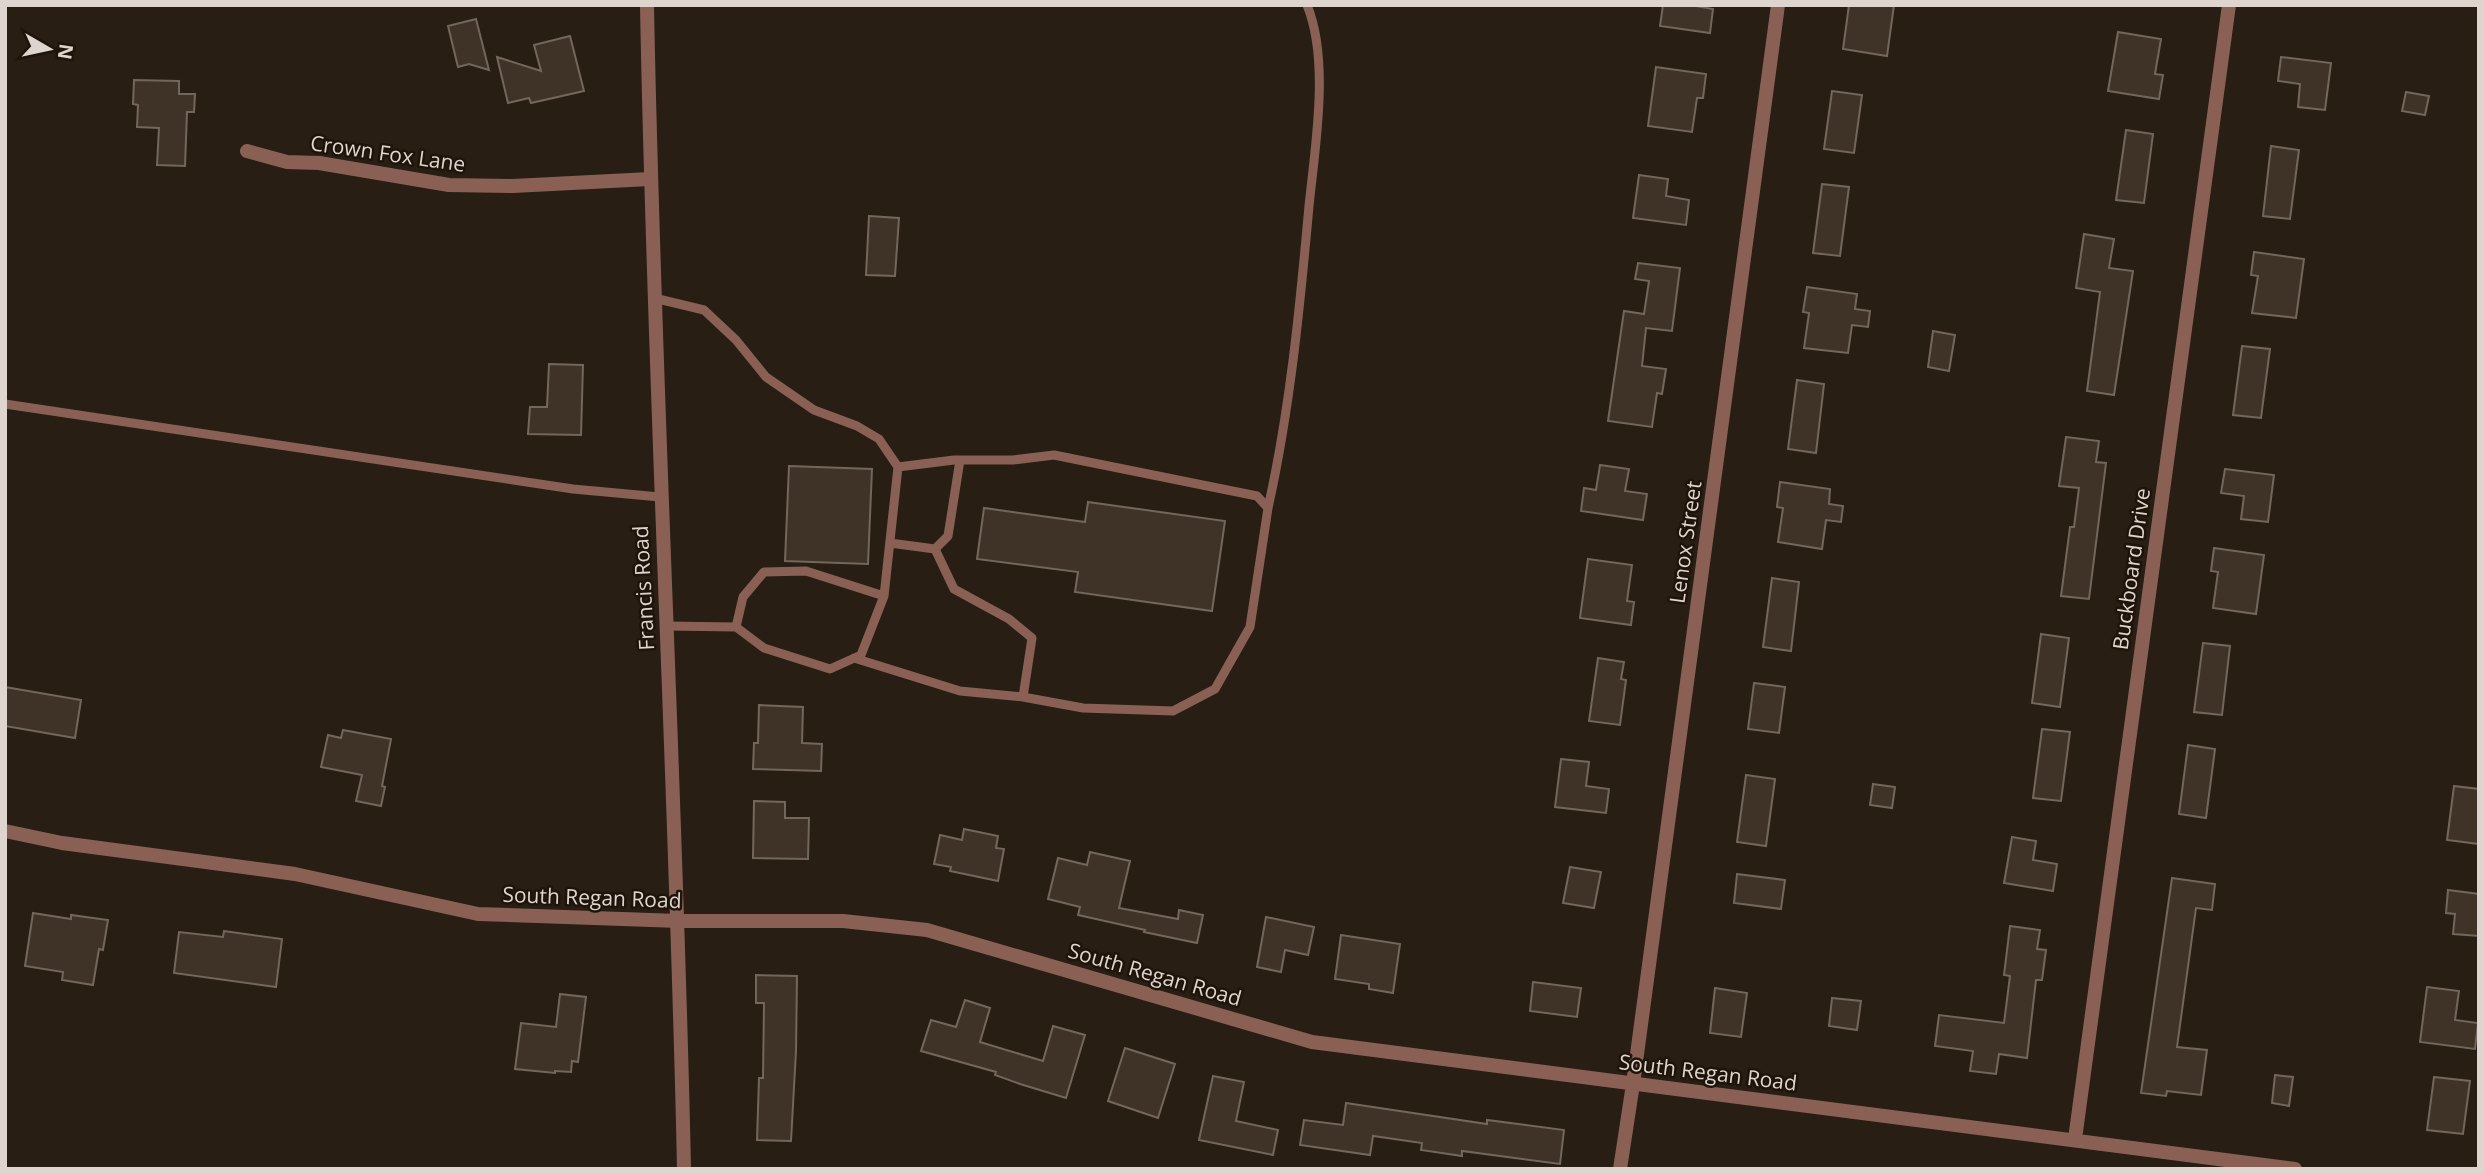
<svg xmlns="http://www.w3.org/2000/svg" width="2484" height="1174" font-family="'Open Sans',sans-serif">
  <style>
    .building { fill: #3f3328; stroke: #73665a; stroke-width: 2 }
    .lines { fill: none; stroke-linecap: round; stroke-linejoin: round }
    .service { stroke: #8a6055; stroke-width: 9 }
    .minor { stroke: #8a6055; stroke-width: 14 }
    .tertiary { stroke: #8a6055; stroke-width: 14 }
    .labels { text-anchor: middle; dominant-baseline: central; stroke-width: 5; stroke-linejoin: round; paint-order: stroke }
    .street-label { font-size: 21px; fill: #ddd5ce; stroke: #1f140a }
  </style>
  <rect width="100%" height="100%" fill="#281e13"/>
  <!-- building -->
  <path class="building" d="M 1663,5 L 1690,5 L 1713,9 L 1710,33 L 1660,26 Z
    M 1849,5 L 1894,5 L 1887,56 L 1843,49 Z
    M 476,19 L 489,70 L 469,64 L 458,67 L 448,26 Z
    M 2118,32 L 2161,39 L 2155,74 L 2163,75 L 2159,99 L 2108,91 Z
    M 570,36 L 584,91 L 531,103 L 529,98 L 508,103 L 497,57 L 541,71 L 534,45 Z
    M 2281,57 L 2331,63 L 2325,110 L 2298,107 L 2300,84 L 2278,81 Z
    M 1656,67 L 1706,74 L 1703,98 L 1697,98 L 1692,132 L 1648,126 Z
    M 134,80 L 179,81 L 179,94 L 195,94 L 194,112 L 187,112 L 185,166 L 157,165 L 159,128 L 137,127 L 138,105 L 133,104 Z
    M 1832,91 L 1862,95 L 1854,153 L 1824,149 Z
    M 2406,92 L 2429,96 L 2425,115 L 2402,111 Z
    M 2126,130 L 2153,134 L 2144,203 L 2116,200 Z
    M 2271,146 L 2299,150 L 2290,219 L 2263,216 Z
    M 1639,175 L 1668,179 L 1666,196 L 1689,200 L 1686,225 L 1633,218 Z
    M 1822,184 L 1849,187 L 1840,256 L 1813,253 Z
    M 869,216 L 899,218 L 895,276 L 866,275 Z
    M 2084,234 L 2114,239 L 2109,268 L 2133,271 L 2114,395 L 2087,391 L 2100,292 L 2076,288 Z
    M 2254,252 L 2304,259 L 2296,318 L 2252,313 L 2258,276 L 2251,275 Z
    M 1638,263 L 1680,268 L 1672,331 L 1646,328 L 1642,366 L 1666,369 L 1662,394 L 1657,393 L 1652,427 L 1608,421 L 1624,311 L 1644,314 L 1649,281 L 1635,279 Z
    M 1807,287 L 1857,294 L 1855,309 L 1870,311 L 1868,327 L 1852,325 L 1848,353 L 1804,348 L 1809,313 L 1803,312 Z
    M 1933,331 L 1955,335 L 1949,371 L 1928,367 Z
    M 2242,346 L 2270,349 L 2261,418 L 2233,415 Z
    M 549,364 L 583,365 L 581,435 L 528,434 L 530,407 L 547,407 Z
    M 1797,380 L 1824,384 L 1816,453 L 1788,449 Z
    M 2066,437 L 2099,441 L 2096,462 L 2106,463 L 2089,599 L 2061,596 L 2070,527 L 2074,527 L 2079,488 L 2059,486 Z
    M 1600,465 L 1629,469 L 1625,491 L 1647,494 L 1643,520 L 1581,511 L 1584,488 L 1596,490 Z
    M 789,466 L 872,469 L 868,564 L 785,561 Z
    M 2225,469 L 2274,475 L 2268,522 L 2241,519 L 2244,496 L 2221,493 Z
    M 1780,482 L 1830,489 L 1829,504 L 1843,506 L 1841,522 L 1826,520 L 1822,549 L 1778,542 L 1783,508 L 1777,507 Z
    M 1088,502 L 1225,521 L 1212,611 L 1075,592 L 1078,572 L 977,559 L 984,508 L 1085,522 Z
    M 2214,548 L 2264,555 L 2256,614 L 2213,608 L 2218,572 L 2211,571 Z
    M 1588,559 L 1632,565 L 1627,601 L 1634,602 L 1631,625 L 1580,618 Z
    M 1772,578 L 1799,582 L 1791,651 L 1763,647 Z
    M 2041,634 L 2069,638 L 2060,707 L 2032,703 Z
    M 2203,643 L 2230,646 L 2222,715 L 2194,712 Z
    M 1598,658 L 1624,662 L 1621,679 L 1626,680 L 1620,725 L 1589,721 Z
    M 1754,683 L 1785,687 L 1779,733 L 1748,729 Z
    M 5,687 L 81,700 L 75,738 L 5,726 Z
    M 759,705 L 803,707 L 802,743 L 822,744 L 821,771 L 753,769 L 754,743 L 758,743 Z
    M 2042,729 L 2070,732 L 2061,801 L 2033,798 Z
    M 343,730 L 391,739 L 382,786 L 385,787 L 381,806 L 356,801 L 362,775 L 321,767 L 328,735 L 341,738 Z
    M 2188,745 L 2215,749 L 2206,818 L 2179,814 Z
    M 1561,759 L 1589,762 L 1586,786 L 1609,789 L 1606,813 L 1555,807 Z
    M 1746,775 L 1775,779 L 1766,846 L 1737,842 Z
    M 1873,784 L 1895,787 L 1892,808 L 1870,805 Z
    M 2454,786 L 2479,789 L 2479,844 L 2447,840 Z
    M 754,801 L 785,802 L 785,818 L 809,818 L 808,859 L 753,858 Z
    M 964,829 L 998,836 L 996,848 L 1004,849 L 998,881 L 950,871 L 951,867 L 934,864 L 940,835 L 962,840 Z
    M 2012,837 L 2036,841 L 2033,860 L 2057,864 L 2053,891 L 2004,883 Z
    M 1090,852 L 1130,861 L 1119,908 L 1178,919 L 1179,910 L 1203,915 L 1197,943 L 1144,932 L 1145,930 L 1078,915 L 1080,907 L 1048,899 L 1058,858 L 1087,865 Z
    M 1570,867 L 1601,872 L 1594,908 L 1563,903 Z
    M 1737,874 L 1785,880 L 1781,909 L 1734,903 Z
    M 2172,878 L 2215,884 L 2212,910 L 2196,908 L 2177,1047 L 2207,1050 L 2201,1095 L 2167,1091 L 2166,1096 L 2141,1093 Z
    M 2448,890 L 2479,894 L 2479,936 L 2453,934 L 2455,914 L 2446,913 Z
    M 33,913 L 71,919 L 71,915 L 108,920 L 103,950 L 99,949 L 93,985 L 62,980 L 63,972 L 25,966 Z
    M 1266,917 L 1314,927 L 1308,955 L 1285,950 L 1281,972 L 1257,967 Z
    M 2010,926 L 2040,930 L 2037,949 L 2046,950 L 2042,980 L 2036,980 L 2027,1058 L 1999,1054 L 1996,1074 L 1970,1071 L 1973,1051 L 1935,1046 L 1939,1015 L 2004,1023 L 2010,976 L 2004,975 Z
    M 224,931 L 282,939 L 276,987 L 174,973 L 179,932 L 223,937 Z
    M 1341,935 L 1400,944 L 1393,993 L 1369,989 L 1369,984 L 1335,979 Z
    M 756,975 L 797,976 L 796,1051 L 791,1141 L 757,1140 L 759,1078 L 763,1078 L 764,1003 L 756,1003 Z
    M 1533,982 L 1581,988 L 1577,1017 L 1530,1011 Z
    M 2427,987 L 2459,991 L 2455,1020 L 2478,1023 L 2475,1049 L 2420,1042 Z
    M 1715,988 L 1747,993 L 1741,1037 L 1710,1033 Z
    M 560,994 L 586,997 L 578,1062 L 572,1061 L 571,1072 L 555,1071 L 555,1073 L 515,1069 L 521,1023 L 556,1027 Z
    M 1832,998 L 1861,1001 L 1857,1030 L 1829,1026 Z
    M 965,1000 L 990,1008 L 980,1042 L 1043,1061 L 1053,1026 L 1085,1035 L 1066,1098 L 1020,1084 L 995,1075 L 996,1072 L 921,1051 L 931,1020 L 956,1027 Z
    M 1125,1048 L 1175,1064 L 1158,1118 L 1108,1101 Z
    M 2275,1075 L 2293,1077 L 2289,1106 L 2272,1103 Z
    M 1213,1076 L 1244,1082 L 1236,1121 L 1278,1130 L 1273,1155 L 1199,1140 Z
    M 2434,1077 L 2470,1081 L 2463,1134 L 2427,1130 Z
    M 1346,1103 L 1487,1124 L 1487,1120 L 1564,1130 L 1560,1164 L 1462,1151 L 1462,1156 L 1421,1150 L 1422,1143 L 1373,1136 L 1370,1155 L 1300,1145 L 1304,1120 L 1343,1125 Z"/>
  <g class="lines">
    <!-- service -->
    <path class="service" d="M 654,298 L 704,310 L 736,340 L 766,377 L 814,410 L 857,426 L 879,439 L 898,467 L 884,596 L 861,655 L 830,669 L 764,648 L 736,627 L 666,626
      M 5,404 L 573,489 L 660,497
      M 1268,508 C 1290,410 1300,306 1309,206 C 1315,147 1330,61 1307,5
      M 890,543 L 935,549 L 948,536 L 960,460
      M 935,549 L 954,589 L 1009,619 L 1032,638 L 1023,697
      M 736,627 L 743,597 L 764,572 L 806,571 L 884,596
      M 854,658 L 960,691 L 1023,697 L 1083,708 L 1173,711 L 1215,689 L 1250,627 L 1268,508 L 1257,496 L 1054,455 L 1013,460 L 954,460 L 898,467"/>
    <!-- minor -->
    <path class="minor" d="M 247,151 L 287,162 L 319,163 L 449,185 L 513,186 L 650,179
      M 5,831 L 62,843 L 295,874 L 478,914 L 679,921 L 843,921 L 927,930 L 1312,1042 L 2295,1169
      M 2075,1139 L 2229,5
      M 1620,1169 L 1633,1084 L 1778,5"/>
    <!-- tertiary -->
    <path class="tertiary" d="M 647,5 C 654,393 676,781 684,1169"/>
  </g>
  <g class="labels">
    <!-- street labels -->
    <g class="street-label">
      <text transform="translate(388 153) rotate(8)">Crown Fox Lane</text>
      <text transform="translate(1685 542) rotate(-82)">Lenox Street</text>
      <text transform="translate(2131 569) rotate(-82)">Buckboard Drive</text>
      <text transform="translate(643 588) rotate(-93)">Francis Road</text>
      <text transform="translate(592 897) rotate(2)">South Regan Road</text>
      <text transform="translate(1155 974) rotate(16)">South Regan Road</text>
      <text transform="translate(1708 1072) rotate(7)">South Regan Road</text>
    </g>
  </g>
  <!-- border -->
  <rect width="2484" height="1174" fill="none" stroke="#ddd5ce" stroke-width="14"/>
  <!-- north arrow -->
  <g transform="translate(49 49) rotate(99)" stroke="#1f140a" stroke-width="5" paint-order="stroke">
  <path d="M0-5L12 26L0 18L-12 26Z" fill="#ddd5ce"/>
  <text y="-10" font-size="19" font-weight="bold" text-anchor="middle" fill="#ddd5ce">N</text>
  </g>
</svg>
